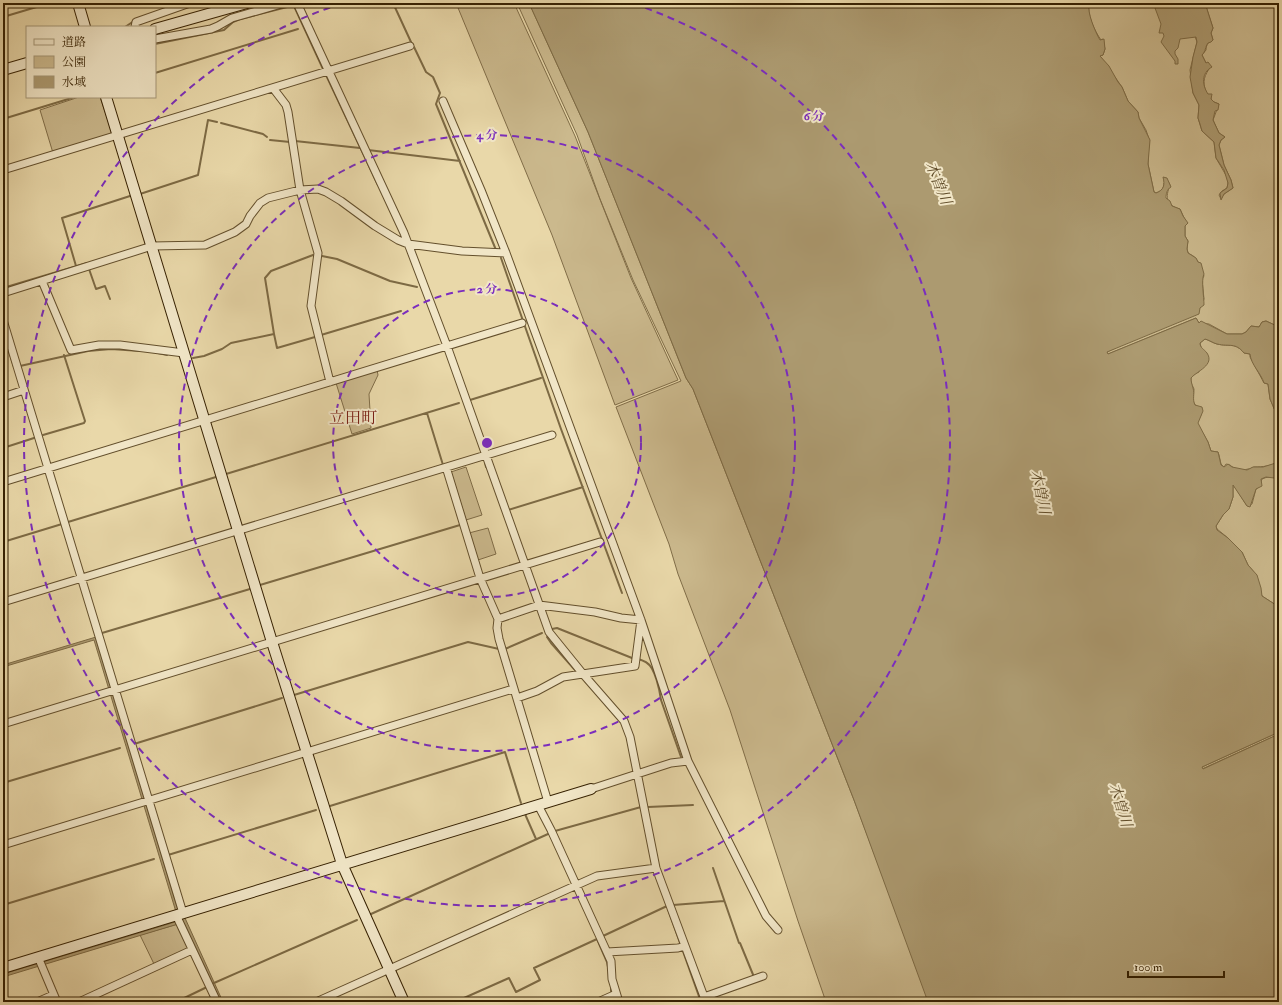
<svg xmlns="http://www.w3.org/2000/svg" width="1282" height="1005" font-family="'IM FELL Double Pica','Noto Serif JP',serif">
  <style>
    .green { fill: #cbb98d; stroke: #806d48 }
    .water { fill: #ac9a70; stroke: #7d6a44 }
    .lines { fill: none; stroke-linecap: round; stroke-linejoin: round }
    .stream { stroke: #7d6a44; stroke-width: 2 }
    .street-casing { stroke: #634f2c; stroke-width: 9 }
    .secondary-casing { stroke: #362102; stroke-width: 12 }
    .street { stroke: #f1e6c7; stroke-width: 7 }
    .secondary { stroke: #f1e6c7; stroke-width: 10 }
    .ring { fill: none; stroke: #7b2cbf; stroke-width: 2; stroke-dasharray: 7 5 }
    .labels { text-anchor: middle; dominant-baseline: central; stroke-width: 4; stroke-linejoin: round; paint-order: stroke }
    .water-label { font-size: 15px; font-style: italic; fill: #5f4b28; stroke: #f1e6c7 }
    .quarter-label { font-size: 16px; fill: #7a1f14; stroke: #f1e6c7 }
    .centre { fill: #7b2cbf; stroke: #f1e6c7; stroke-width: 2 }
    .ring-label { font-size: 12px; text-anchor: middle; font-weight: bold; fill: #7b2cbf; stroke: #f1e6c7; stroke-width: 4; stroke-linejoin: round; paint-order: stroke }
  </style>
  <rect width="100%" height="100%" fill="#e9d8a9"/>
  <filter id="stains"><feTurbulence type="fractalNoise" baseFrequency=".005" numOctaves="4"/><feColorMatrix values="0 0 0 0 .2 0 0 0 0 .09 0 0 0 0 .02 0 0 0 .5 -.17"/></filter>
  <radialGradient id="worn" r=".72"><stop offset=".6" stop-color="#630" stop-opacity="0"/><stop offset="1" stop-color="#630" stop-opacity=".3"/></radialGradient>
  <!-- green -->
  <path class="green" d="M 456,3 L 514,3 L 575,136 L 631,278 L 678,380 L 615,405 L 552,235 Z
    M 517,3 L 529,3 L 588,132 L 686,378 L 693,389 L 854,800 L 930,1002 L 826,1002 L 798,921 L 730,710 L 678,574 L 669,544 L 616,407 L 681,381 L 633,280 L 600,199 L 577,135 Z
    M 1089,3 L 1183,3 L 1197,42 L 1190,70 L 1193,93 L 1199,105 L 1198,118 L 1202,131 L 1214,142 L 1216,158 L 1227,177 L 1228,183 L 1227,188 L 1222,191 L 1219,195 L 1221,199 L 1224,194 L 1233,188 L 1231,180 L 1224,165 L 1219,145 L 1221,140 L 1225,137 L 1219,133 L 1213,120 L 1219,104 L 1214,102 L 1211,99 L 1211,96 L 1208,95 C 1202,85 1203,78 1209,69 L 1202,55 L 1206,50 C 1206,44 1209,42 1213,40 L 1211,33 L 1213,28 L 1205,3 L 1279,3 L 1279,327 L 1266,321 L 1262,322 L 1259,327 L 1251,326 L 1246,332 L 1242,334 L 1227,334 L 1209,324 L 1199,323 L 1196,318 L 1108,354 L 1107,352 L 1200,308 L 1204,299 L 1202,279 L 1204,276 C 1201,271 1200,265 1197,260 C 1191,251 1185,258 1188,241 L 1185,236 L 1185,226 L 1187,224 L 1180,209 C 1166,205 1165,198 1170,185 L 1168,181 L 1164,183 C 1164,189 1161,191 1156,193 L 1154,192 L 1148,164 L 1149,139 L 1146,130 L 1139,118 L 1138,112 L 1128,101 L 1122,87 L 1100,56 L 1103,55 L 1105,49 L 1103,39 L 1101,40 C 1094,30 1087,15 1089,3 Z
    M 79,97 L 100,97 L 112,132 L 110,136 L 53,153 L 40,110 Z
    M 1205,339 C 1209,340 1213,343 1217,344 C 1230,347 1235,342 1244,353 L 1250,354 L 1250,357 L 1264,383 L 1268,384 L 1270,399 L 1279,420 L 1279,462 C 1270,466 1263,467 1254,467 C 1251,468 1251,469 1248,469 C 1242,471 1234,469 1230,465 L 1226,464 L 1224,467 L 1221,464 L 1219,455 L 1218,452 L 1211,451 L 1208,442 L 1197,423 L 1201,415 L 1193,401 L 1194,389 L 1191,383 L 1191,378 L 1195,374 L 1199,372 L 1201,347 L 1200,343 Z
    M 377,370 L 378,375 L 369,394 L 371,428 L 352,434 L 336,383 Z
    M 466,467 L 482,515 L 466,520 L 451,472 Z
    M 1279,475 L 1279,607 L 1262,596 L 1253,571 L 1248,565 L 1242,552 L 1228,538 L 1217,529 L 1216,526 L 1223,515 L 1229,509 L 1233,497 L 1233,484 L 1247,506 L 1252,504 L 1256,489 L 1259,487 L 1262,479 C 1267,476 1273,478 1279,475 Z
    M 488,528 L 496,554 L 478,560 L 469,533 Z
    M 1279,732 L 1279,734 L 1202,769 L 1202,767 Z
    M 178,924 L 189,948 L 154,964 L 140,935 Z"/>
  <!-- water -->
  <path class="water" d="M 529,3 L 1089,3 C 1087,13 1095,31 1100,40 L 1104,39 L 1105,49 L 1103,55 L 1100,56 L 1109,66 L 1118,82 L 1122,87 L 1128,101 L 1138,112 L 1139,118 L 1150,140 L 1148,164 L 1154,192 L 1156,193 C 1164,190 1165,185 1163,177 L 1167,178 L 1171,187 C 1167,189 1166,194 1166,198 L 1170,201 L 1172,206 L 1180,209 L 1183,216 L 1188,223 L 1185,226 L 1185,236 L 1188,241 L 1187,249 L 1188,253 L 1196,258 L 1198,262 L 1201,263 L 1204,274 C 1201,281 1204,296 1204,305 L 1200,308 L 1199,314 L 1107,352 L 1108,354 L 1196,318 L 1199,323 L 1201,321 L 1227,334 L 1242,334 L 1246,332 L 1251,326 L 1259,327 L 1262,322 L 1266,321 L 1279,327 L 1279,420 L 1270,399 L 1268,384 L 1264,383 C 1261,373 1251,365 1250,354 L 1244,353 C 1235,342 1230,347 1217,344 C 1213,343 1209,340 1205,339 L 1200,343 C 1200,348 1204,349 1207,353 C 1215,365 1197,371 1191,378 C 1191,382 1192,384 1193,388 C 1195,394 1192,399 1195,405 L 1202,407 L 1203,411 L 1198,423 L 1208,442 L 1211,451 L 1218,452 L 1221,465 L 1224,467 L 1228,464 L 1232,467 L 1247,470 L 1253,467 L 1263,467 L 1279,462 L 1279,475 L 1274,478 L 1266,477 L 1261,479 L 1262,486 L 1256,489 L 1250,507 L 1247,506 L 1233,485 L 1233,497 L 1229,509 L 1223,515 L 1216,526 L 1217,530 L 1228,538 L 1242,552 L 1248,565 L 1257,575 L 1261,588 L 1262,596 L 1279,607 L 1279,732 L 1202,767 L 1203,769 L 1279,734 L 1279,1002 L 928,1002 L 854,800 L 693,389 L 686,378 L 588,132 Z
    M 1158,3 L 1205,3 L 1213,28 L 1211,33 L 1213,40 L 1211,42 L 1208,43 C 1205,47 1206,51 1202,55 L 1206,63 L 1208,62 L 1212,67 C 1201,73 1202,85 1208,94 L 1212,94 L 1211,99 L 1214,102 L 1219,104 L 1218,110 L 1215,111 L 1213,120 L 1219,133 L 1225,137 L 1221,140 L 1219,145 L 1224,165 L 1231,180 L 1233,188 L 1224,194 L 1221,200 L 1220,193 L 1227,188 L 1228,183 L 1224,170 L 1216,158 L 1214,142 L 1202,131 L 1200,124 L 1198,118 L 1199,105 L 1193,93 L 1190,77 L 1193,57 L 1197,42 L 1196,37 L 1180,39 L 1178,48 L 1175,51 L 1175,54 L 1178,59 L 1178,64 L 1175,64 L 1175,61 L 1161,42 L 1164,36 L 1163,33 L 1159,33 L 1161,24 L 1155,8 Z
    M 96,637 L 178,910 L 176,912 L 94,640 L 3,667 L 3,665 Z
    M 185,918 L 223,1002 L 219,1002 L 182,919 Z
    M 175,922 L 178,924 L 3,977 L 3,974 Z"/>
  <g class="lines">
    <!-- stream -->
    <path class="stream" d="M 393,3 L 411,42
      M 294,6 L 323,69
      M 3,17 L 50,3
      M 125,27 L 134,21
      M 155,44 L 224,30 L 233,22 L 240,19 L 291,6
      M 414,47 L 426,72 L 433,77 L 440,93 L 436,104 L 496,250
      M 155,73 L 298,29
      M 326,75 L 378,185
      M 3,119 L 75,97
      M 221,123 L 263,134 L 267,137
      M 270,140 L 290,142
      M 295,141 L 360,148
      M 368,150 L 460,161
      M 140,194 L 198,175 L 208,120 L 217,122
      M 322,256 L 337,259 L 390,281 L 417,287
      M 501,258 L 561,429 L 622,593
      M 76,266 L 62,218 L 130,196
      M 89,269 L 96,289 L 105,286 L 110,299
      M 3,288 L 87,263
      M 3,333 L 14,367 L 15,367
      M 274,334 L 277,348 L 315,337
      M 321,335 L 401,311
      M 158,353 L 167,355
      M 193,358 L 204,356 L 222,349 L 231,343 L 274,334 L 265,278 L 271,271 L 313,255
      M 20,366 L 88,351 L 111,349 L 140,351
      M 470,400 L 541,378
      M 427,413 L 443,465
      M 43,435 L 84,423 L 85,421 L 64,355
      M 3,448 L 34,438
      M 485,462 L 486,467
      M 226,474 L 459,403
      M 508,510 L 583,487
      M 68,522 L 216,477
      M 3,542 L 62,524
      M 260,585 L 460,525
      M 552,629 L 557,628 L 632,658
      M 102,633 L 250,589
      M 547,637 L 551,643 L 575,670
      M 505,649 L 542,633
      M 638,659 C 641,660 645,661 647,663 C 655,667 660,692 661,700 L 681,757
      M 294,695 L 468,642 L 499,649
      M 134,744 L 282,698
      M 3,783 L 120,748
      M 330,806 L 505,752 L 521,803
      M 648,807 L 693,805
      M 525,814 L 536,839
      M 555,831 L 641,807
      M 168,855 L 316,810
      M 713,868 L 739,943 L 740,943 L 754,977
      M 3,905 L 154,859
      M 673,905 L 724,901
      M 668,909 L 701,1002
      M 371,914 L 548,834
      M 603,936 L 667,906
      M 214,983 L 357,920
      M 611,986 L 611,992
      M 176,1002 L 207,987
      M 455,1002 L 509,978 L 516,992 L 540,980 L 534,968 L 597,939 L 607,962 L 608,967"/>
    <!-- street casing -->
    <g class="street-casing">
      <path id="street" d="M 297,3 L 404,233 L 447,346 L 549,632 L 583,674 L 624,721 L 630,737 L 656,868 L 706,1002
        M 135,27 L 136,22 L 190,3
        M 155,39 L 211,29 L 218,26 L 232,18 L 285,3
        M 273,88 L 286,105 L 288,112 L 300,190 L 318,253 L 311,306 L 330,382
        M 443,101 L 481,190 L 506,253 L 641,620 L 688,761 L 766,916 L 778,930
        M 3,170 L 410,46
        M 42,281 L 71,350 L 99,345 L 120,345 L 184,353
        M 3,293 L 152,246 L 205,245 L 235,232 L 246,224 L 250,216 L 260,203 L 268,198 L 300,190 L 318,189 L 326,192 L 341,201 L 375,226 L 398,240 L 408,244 L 462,251 L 506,253
        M 3,320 L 183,913
        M 3,397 L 24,390
        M 446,467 L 480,578 L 498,619 L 497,628 L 499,639 L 548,802
        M 3,482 L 522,323
        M 3,602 L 552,435
        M 498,619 L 539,605 L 595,612 L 621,618 L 641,620 L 635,666 L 563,677 L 537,691 L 517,698
        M 3,724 L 600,542
        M 591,789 L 671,763 L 688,761
        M 538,805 L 551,830 L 611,961 L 612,979 L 619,1002
        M 3,845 L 513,689
        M 176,915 L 217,1002
        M 607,952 L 678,948 L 685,946
        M 38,957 L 57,1002
        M 704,997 L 763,976
        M 37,1002 L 53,995
        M 79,1002 L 192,950
        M 316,1002 L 597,876 L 656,868
        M 598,1002 L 616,994"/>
    </g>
    <!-- secondary casing -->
    <g class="secondary-casing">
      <path id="secondary" d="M 78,3 L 85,27
        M 155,29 L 247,3
        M 3,70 L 27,63
        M 106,97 L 272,642 L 342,864 L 404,1002
        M 3,968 L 591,789"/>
    </g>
    <!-- street -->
    <use href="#street" class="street"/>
    <!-- secondary -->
    <use href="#secondary" class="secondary"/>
  </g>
  <!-- distance rings -->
  <g class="ring">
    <circle cx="487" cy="443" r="154"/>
    <circle cx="487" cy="443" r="308"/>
    <path d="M634 4A463 463 0 1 1 340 4"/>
  </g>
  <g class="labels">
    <!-- water labels -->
    <g class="water-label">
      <text transform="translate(938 183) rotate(68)">木曽川</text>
      <text transform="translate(1040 492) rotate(78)">木曽川</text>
      <text transform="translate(1120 805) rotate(73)">木曽川</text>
    </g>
    <!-- quarter labels -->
    <g class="quarter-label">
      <text x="353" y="418">立田町</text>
    </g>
  </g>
  <circle cx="487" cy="443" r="6" class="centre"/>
  <g class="ring-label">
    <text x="814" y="120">6 分</text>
    <text x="487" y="139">4 分</text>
    <text x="487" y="293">2 分</text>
  </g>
  <!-- margin -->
  <rect width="1282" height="1005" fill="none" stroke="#e9d8a9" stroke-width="16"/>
  <rect x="4" y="4" width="1274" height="997" fill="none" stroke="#362102" stroke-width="2"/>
  <rect x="8" y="8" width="1266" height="989" fill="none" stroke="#362102"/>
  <!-- legend -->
  <rect x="26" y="26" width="130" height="72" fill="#f1e6c7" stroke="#a69778"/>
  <rect x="34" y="39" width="20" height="6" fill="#f1e6c7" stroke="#a69778"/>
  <text x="62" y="46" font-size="12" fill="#362102">道路</text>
  <rect x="34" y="56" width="20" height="12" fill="#cbb98d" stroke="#a69778"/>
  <text x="62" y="66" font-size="12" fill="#362102">公園</text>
  <rect x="34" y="76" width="20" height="12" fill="#ac9a70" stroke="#a69778"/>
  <text x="62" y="86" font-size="12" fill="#362102">水域</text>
  <!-- scale -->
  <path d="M1128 971v6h96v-6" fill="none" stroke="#362102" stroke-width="2"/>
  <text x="1134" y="971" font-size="12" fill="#362102" stroke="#f1e6c7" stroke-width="3" paint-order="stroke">100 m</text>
  <rect width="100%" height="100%" filter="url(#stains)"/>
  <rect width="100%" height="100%" fill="url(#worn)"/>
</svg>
